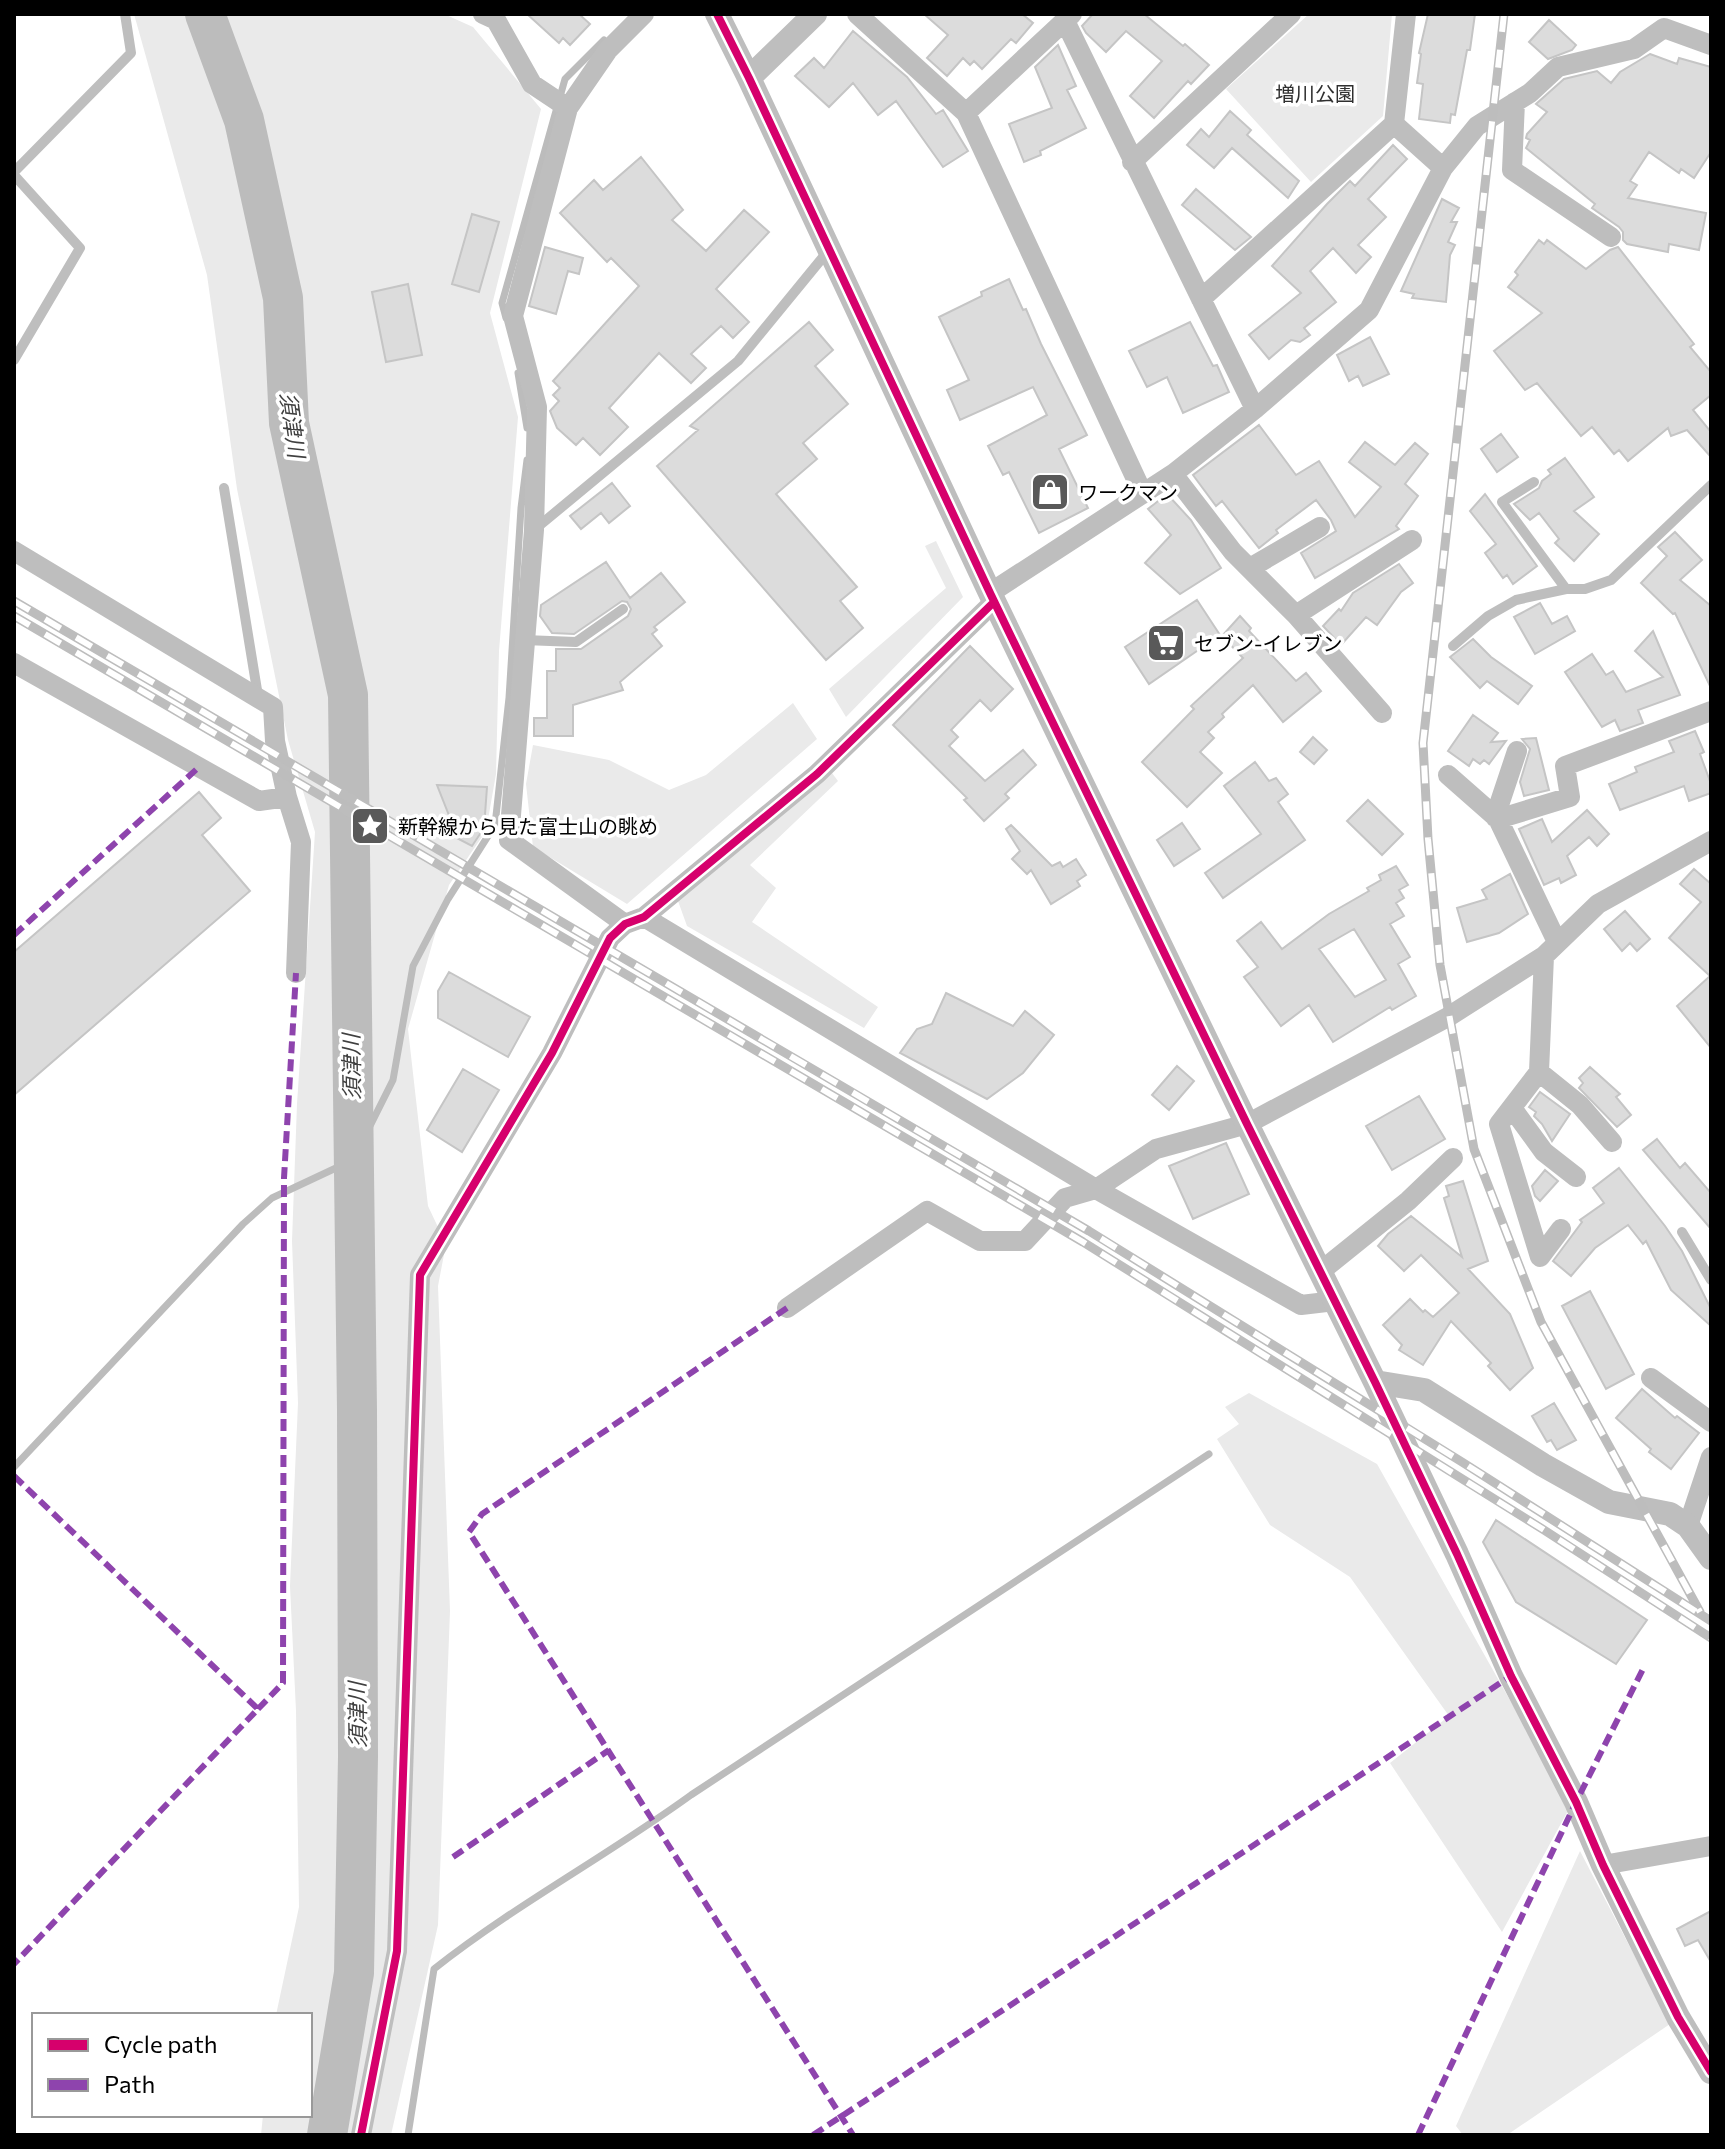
<svg xmlns="http://www.w3.org/2000/svg" width="1725" height="2149" font-family="Commissioner,'Noto Sans JP',sans-serif">
  <style>
    .green { fill: #eaeaea }
    .lines { fill: none; stroke-linecap: round; stroke-linejoin: round }
    .stream { stroke: #bcbcbc; stroke-width: 7 }
    .river { stroke: #bcbcbc; stroke-width: 40 }
    .building { fill: #dcdcdc; stroke: #c5c5c5; stroke-width: 2; fill-rule: evenodd }
    .service { stroke: #bebebe; stroke-width: 10 }
    .minor { stroke: #bebebe; stroke-width: 20 }
    .tertiary { stroke: #bebebe; stroke-width: 24 }
    .rail-casing { stroke: #bdbdbd; stroke-width: 9 }
    .rail { stroke: #fff; stroke-width: 6; stroke-dasharray: 18; stroke-linecap: butt }
    .quiet { stroke: #8e44ad; stroke-width: 6; stroke-dasharray: 12 6; stroke-linecap: butt }
    .cycleway-casing { stroke: #fff; stroke-width: 13 }
    .cycleway { stroke: #d6006c; stroke-width: 8 }
    .labels { text-anchor: middle; dominant-baseline: central; stroke-width: 7; stroke-linejoin: round; paint-order: stroke }
    .park-label { font-size: 20px; fill: #2f2f2f; stroke: #fff }
    .poi-label { font-size: 20px; fill: #000; stroke: #fff; text-anchor: start }
    .water-label { font-size: 22px; font-style: italic; fill: #404040; stroke: #fff }
  </style>
  <rect width="100%" height="100%" fill="#fff"/>
  <!-- green -->
  <path class="green" d="M 134,14 L 444,14 L 473,27 L 541,109 L 490,313 L 518,417 L 499,651 L 496,774 L 486,831 L 449,885 L 408,1029 L 428,1206 L 446,1244 L 438,1286 L 450,1611 L 438,1925 L 391,2135 L 261,2135 L 263,2115 L 310,2115 L 310,2015 L 276,2015 L 299,1907 L 296,1711 L 290,1586 L 298,1403 L 292,1241 L 297,1104 L 315,832 L 288,740 L 237,489 L 207,275 Z
    M 1309,14 L 1392,14 L 1383,116 L 1311,182 L 1226,89 Z
    M 936,541 L 963,597 L 846,717 L 829,689 L 946,588 L 925,546 Z
    M 793,703 L 817,739 L 627,904 L 533,847 L 526,784 L 533,745 L 609,760 L 669,790 L 706,775 Z
    M 832,773 L 838,781 L 750,865 L 776,888 L 752,922 L 878,1007 L 864,1028 L 687,926 L 678,901 Z
    M 1249,1393 L 1377,1464 L 1570,1807 L 1502,1932 L 1390,1763 L 1449,1716 L 1350,1577 L 1270,1525 L 1217,1439 L 1239,1424 L 1225,1407 Z
    M 1580,1851 L 1670,2024 L 1507,2135 L 1463,2135 L 1456,2126 Z"/>
  <g class="lines">
    <!-- stream -->
    <path class="stream" d="M 506,318 L 502,303 L 565,79 L 604,40
      M 518,373 L 527,428
      M 14,1467 L 243,1224 L 272,1198 L 353,1160 L 393,1080 L 413,966 L 448,899 L 495,825 L 509,698 L 521,508 L 527,460
      M 408,2135 L 434,1969 C 515,1905 607,1856 691,1795 L 1209,1454"/>
    <!-- river -->
    <path class="river" d="M 205,14 L 244,120 L 283,298 L 289,423 L 348,695 L 357,1410 L 358,1757 L 354,1973 L 327,2135"/>
  </g>
  <!-- building -->
  <path class="building" d="M 527,14 L 579,14 L 590,24 L 570,45 L 563,38 L 559,43 Z
    M 924,14 L 1022,14 L 1033,23 L 1016,43 L 1011,39 L 982,69 L 974,61 L 970,65 L 963,58 L 947,76 L 927,58 L 948,35 Z
    M 1093,14 L 1144,14 L 1183,46 L 1185,44 L 1209,65 L 1191,84 L 1188,81 L 1154,118 L 1130,96 L 1162,61 L 1126,31 L 1106,52 L 1086,33 L 1082,26 Z
    M 1428,14 L 1475,14 L 1470,50 L 1467,50 L 1455,115 L 1451,114 L 1450,123 L 1419,119 L 1423,84 L 1417,83 L 1421,54 L 1419,53 Z
    M 1549,20 L 1576,45 L 1572,50 L 1548,59 L 1529,42 Z
    M 853,31 L 907,77 L 936,114 L 943,110 L 968,151 L 943,167 L 896,101 L 878,115 L 853,83 L 829,107 L 795,76 L 814,58 L 824,68 Z
    M 1058,45 L 1076,86 L 1067,90 L 1086,128 L 1040,151 L 1041,155 L 1024,162 L 1009,124 L 1052,108 L 1035,67 Z
    M 1650,54 L 1677,64 L 1679,58 L 1711,67 L 1711,152 L 1694,178 L 1681,169 L 1679,173 L 1649,152 L 1630,181 L 1637,185 L 1628,198 L 1706,213 L 1699,250 L 1669,244 L 1668,252 L 1627,244 L 1623,240 L 1623,232 L 1619,227 L 1592,208 L 1595,204 L 1526,148 L 1530,140 L 1526,138 L 1527,134 L 1547,112 L 1536,104 L 1564,79 L 1597,71 L 1611,83 L 1620,72 Z
    M 1230,111 L 1251,130 L 1247,135 L 1299,181 L 1288,198 L 1232,148 L 1214,168 L 1187,145 L 1201,129 L 1209,137 Z
    M 1393,145 L 1407,159 L 1368,199 L 1386,217 L 1358,245 L 1371,257 L 1356,273 L 1333,248 L 1310,271 L 1336,302 L 1304,328 L 1310,335 L 1300,342 L 1291,340 L 1269,359 L 1249,335 L 1301,293 L 1272,266 L 1327,204 L 1350,181 L 1355,186 Z
    M 641,157 L 683,210 L 672,220 L 706,251 L 744,210 L 769,232 L 716,289 L 749,322 L 733,338 L 721,326 L 691,354 L 706,368 L 691,383 L 659,353 L 609,408 L 628,427 L 600,455 L 583,438 L 576,445 L 557,428 L 550,411 L 559,401 L 553,395 L 560,388 L 553,381 L 639,286 L 611,258 L 607,262 L 560,213 L 594,180 L 603,190 Z
    M 1196,189 L 1251,237 L 1235,250 L 1182,205 Z
    M 1442,199 L 1459,208 L 1451,222 L 1457,222 L 1448,242 L 1455,245 L 1450,255 L 1446,302 L 1412,298 L 1414,294 L 1401,291 Z
    M 472,214 L 499,222 L 479,292 L 452,284 Z
    M 1539,240 L 1544,244 L 1547,240 L 1586,269 L 1610,250 L 1618,247 L 1694,344 L 1690,347 L 1711,372 L 1711,395 L 1693,410 L 1711,432 L 1711,457 L 1687,430 L 1671,436 L 1668,428 L 1628,461 L 1619,450 L 1614,454 L 1592,427 L 1581,436 L 1537,383 L 1525,390 L 1494,351 L 1542,313 L 1508,287 L 1518,275 L 1515,272 Z
    M 545,247 L 583,258 L 579,274 L 568,271 L 556,314 L 529,306 Z
    M 1009,279 L 1023,310 L 1026,309 L 1041,344 L 1087,435 L 1059,449 L 1088,508 L 1039,533 L 1009,472 L 1003,475 L 988,446 L 1047,415 L 1033,387 L 960,420 L 947,390 L 969,380 L 939,317 L 982,296 L 981,292 Z
    M 408,284 L 422,355 L 386,362 L 372,292 Z
    M 809,322 L 833,350 L 815,366 L 848,404 L 803,443 L 817,459 L 776,494 L 857,587 L 840,601 L 863,628 L 826,660 L 657,466 L 698,430 L 690,426 Z
    M 1190,322 L 1213,366 L 1217,365 L 1229,392 L 1183,413 L 1167,377 L 1147,387 L 1129,351 Z
    M 1370,337 L 1389,374 L 1363,386 L 1358,376 L 1349,381 L 1337,355 Z
    M 1259,425 L 1296,475 L 1319,461 L 1355,517 L 1381,487 L 1349,462 L 1365,442 L 1395,465 L 1415,443 L 1428,454 L 1405,484 L 1418,496 L 1396,526 L 1399,529 L 1315,578 L 1301,553 L 1336,531 L 1331,520 L 1316,500 L 1276,530 L 1278,533 L 1259,548 L 1222,501 L 1216,506 L 1193,475 Z
    M 1501,434 L 1518,457 L 1497,472 L 1481,449 Z
    M 1565,458 L 1594,497 L 1574,511 L 1599,534 L 1574,561 L 1555,543 L 1559,539 L 1539,513 L 1530,520 L 1514,504 L 1539,488 L 1542,481 L 1551,474 L 1548,470 Z
    M 612,483 L 630,506 L 609,523 L 601,513 L 581,529 L 570,516 Z
    M 1167,494 L 1191,520 L 1221,568 L 1180,594 L 1145,563 L 1171,535 L 1148,509 Z
    M 1485,494 L 1537,566 L 1513,584 L 1507,575 L 1503,578 L 1485,553 L 1496,544 L 1470,511 Z
    M 1675,532 L 1702,560 L 1680,580 L 1711,606 L 1711,688 L 1675,613 L 1673,614 L 1641,583 L 1667,556 L 1658,547 Z
    M 606,562 L 630,598 L 661,573 L 685,602 L 654,627 L 657,630 L 652,634 L 662,646 L 620,682 L 623,690 L 573,705 L 573,736 L 534,736 L 534,718 L 547,718 L 547,671 L 556,671 L 556,649 L 581,649 L 628,616 L 631,609 L 627,602 L 622,601 L 574,634 L 552,633 L 540,616 L 541,605 Z
    M 1399,564 L 1413,583 L 1401,592 L 1377,625 L 1366,617 L 1341,645 L 1323,626 L 1339,609 L 1341,611 L 1353,593 Z
    M 1197,600 L 1220,635 L 1149,684 L 1125,647 Z
    M 1540,603 L 1552,624 L 1567,616 L 1575,631 L 1535,654 L 1514,617 Z
    M 1240,616 L 1251,628 L 1249,631 L 1296,681 L 1306,673 L 1321,691 L 1283,722 L 1253,685 L 1222,714 L 1224,717 L 1208,732 L 1214,738 L 1200,752 L 1222,773 L 1187,807 L 1142,762 L 1194,709 L 1191,706 L 1243,658 L 1222,636 Z
    M 1653,631 L 1680,695 L 1638,710 L 1643,723 L 1620,731 L 1615,720 L 1602,727 L 1565,672 L 1592,654 L 1606,675 L 1613,671 L 1626,692 L 1663,677 L 1635,651 Z
    M 1473,639 L 1491,657 L 1532,686 L 1518,704 L 1487,681 L 1480,688 L 1450,657 Z
    M 970,646 L 1013,689 L 991,711 L 980,700 L 951,730 L 958,737 L 949,746 L 985,781 L 1023,750 L 1036,765 L 1005,794 L 1009,798 L 984,821 L 964,800 L 967,798 L 893,725 Z
    M 1473,715 L 1498,733 L 1491,742 L 1506,741 L 1489,764 L 1484,760 L 1480,764 L 1473,759 L 1469,766 L 1448,751 Z
    M 1695,731 L 1704,752 L 1700,754 L 1711,784 L 1711,793 L 1689,801 L 1684,786 L 1620,810 L 1609,784 L 1637,772 L 1635,767 L 1674,752 L 1669,741 Z
    M 1313,737 L 1327,750 L 1314,764 L 1300,752 Z
    M 1536,738 L 1549,790 L 1524,796 L 1520,782 L 1530,749 L 1522,739 Z
    M 1255,762 L 1269,781 L 1276,778 L 1288,794 L 1278,802 L 1305,840 L 1223,898 L 1205,873 L 1261,834 L 1224,786 Z
    M 437,785 L 487,787 L 484,828 L 472,846 L 453,836 L 450,818 Z
    M 199,792 L 221,818 L 202,835 L 250,891 L 14,1095 L 14,952 Z
    M 1368,800 L 1403,834 L 1382,855 L 1347,821 Z
    M 1587,810 L 1609,834 L 1597,846 L 1589,837 L 1567,856 L 1576,875 L 1561,883 L 1559,878 L 1544,885 L 1519,829 L 1542,819 L 1552,842 Z
    M 1182,823 L 1200,849 L 1174,866 L 1157,840 Z
    M 1011,825 L 1052,866 L 1060,862 L 1063,867 L 1076,859 L 1086,875 L 1077,881 L 1080,886 L 1051,904 L 1031,870 L 1027,874 L 1012,859 L 1020,851 L 1006,829 Z
    M 1396,866 L 1408,885 L 1399,890 L 1404,898 L 1396,903 L 1404,916 L 1390,924 L 1410,957 L 1398,964 L 1416,996 L 1392,1010 L 1390,1007 L 1333,1042 L 1309,1005 L 1281,1026 L 1244,977 L 1258,967 L 1237,941 L 1261,922 L 1282,949 L 1329,914 L 1369,891 L 1367,888 L 1381,880 L 1379,875 ZM 1354,929 L 1386,980 L 1355,997 L 1319,949 Z
    M 1694,869 L 1711,884 L 1711,1048 L 1677,1006 L 1710,976 L 1669,938 L 1701,902 L 1680,884 Z
    M 1510,874 L 1528,914 L 1499,933 L 1467,942 L 1457,908 L 1487,899 L 1482,890 Z
    M 1625,911 L 1650,939 L 1637,951 L 1630,943 L 1622,951 L 1604,929 Z
    M 449,972 L 530,1017 L 508,1057 L 438,1018 L 438,991 Z
    M 946,993 L 1013,1026 L 1025,1011 L 1054,1035 L 1023,1073 L 987,1099 L 900,1053 L 917,1029 L 932,1024 Z
    M 1177,1066 L 1194,1081 L 1169,1110 L 1152,1095 Z
    M 1590,1067 L 1620,1094 L 1616,1097 L 1631,1115 L 1617,1127 L 1579,1088 L 1583,1083 L 1579,1078 Z
    M 463,1069 L 499,1090 L 462,1152 L 427,1130 Z
    M 1540,1092 L 1570,1114 L 1552,1141 L 1542,1124 L 1534,1116 L 1536,1112 L 1529,1107 Z
    M 1419,1096 L 1445,1139 L 1392,1170 L 1366,1126 Z
    M 1657,1139 L 1680,1168 L 1685,1163 L 1711,1193 L 1711,1229 L 1643,1150 Z
    M 1226,1143 L 1249,1194 L 1193,1219 L 1169,1166 Z
    M 1619,1168 L 1665,1226 L 1682,1251 L 1711,1309 L 1711,1326 L 1671,1290 L 1646,1241 L 1643,1244 L 1628,1225 L 1595,1248 L 1571,1276 L 1553,1261 L 1582,1222 L 1580,1220 L 1604,1203 L 1593,1188 Z
    M 1545,1170 L 1558,1181 L 1540,1201 L 1535,1196 L 1532,1186 Z
    M 1463,1181 L 1488,1261 L 1468,1269 L 1510,1314 L 1533,1368 L 1510,1390 L 1488,1366 L 1491,1363 L 1451,1321 L 1423,1365 L 1399,1350 L 1402,1345 L 1383,1325 L 1410,1299 L 1423,1312 L 1425,1310 L 1433,1317 L 1459,1293 L 1421,1255 L 1404,1271 L 1378,1246 L 1388,1234 L 1411,1216 L 1462,1257 L 1444,1198 L 1449,1196 L 1446,1186 Z
    M 1590,1291 L 1634,1374 L 1606,1389 L 1562,1306 Z
    M 1642,1389 L 1675,1418 L 1677,1416 L 1699,1433 L 1671,1469 L 1649,1452 L 1651,1449 L 1616,1418 Z
    M 1554,1403 L 1576,1440 L 1557,1450 L 1551,1440 L 1547,1442 L 1532,1416 Z
    M 1496,1520 L 1647,1620 L 1616,1664 L 1516,1602 L 1483,1542 Z
    M 1711,1911 L 1711,1962 L 1698,1940 L 1685,1946 L 1677,1929 Z"/>
  <g class="lines">
    <!-- service -->
    <path class="service" d="M 14,172 L 131,53 L 125,14
      M 14,175 L 80,248 L 14,360
      M 1534,482 L 1502,502 L 1566,589
      M 224,488 L 258,696
      M 534,530 L 738,361 L 828,251
      M 524,640 L 576,642 L 623,609
      M 1453,646 L 1488,616 L 1516,600 L 1566,589 L 1585,589 L 1611,580 L 1711,485
      M 1682,1232 L 1711,1280"/>
    <!-- minor -->
    <path class="minor" d="M 483,14 L 496,20 L 532,84 L 568,108
      M 857,14 L 966,113 L 1143,494
      M 1406,14 L 1394,124 L 1443,168
      M 1065,21 L 1255,409
      M 1515,102 L 1512,170 L 1611,237
      M 966,113 L 1072,14
      M 1132,162 L 1291,14
      M 1201,299 L 1394,124
      M 1173,474 L 1233,552 L 1296,615 L 1382,713
      M 14,551 L 273,707 L 275,741 L 287,797
      M 1250,568 L 1320,527
      M 990,593 L 1173,474 L 1255,409 L 1369,310 L 1443,168 L 1477,126 L 1530,93 L 1558,67 L 1634,49 L 1664,28 L 1711,45
      M 1296,615 L 1412,540
      M 14,663 L 259,801 L 287,797 L 301,842 L 296,973
      M 1448,775 L 1498,819 L 1557,942
      M 1495,817 L 1517,751
      M 1498,819 L 1570,797 L 1565,766 L 1711,711
      M 644,917 L 1096,1189 L 1301,1305 L 1335,1301
      M 625,924 L 509,840 L 534,530 L 537,407 L 513,316 L 568,108 L 608,50 L 644,14
      M 1544,956 L 1539,1072 L 1499,1124 L 1540,1257 L 1561,1229
      M 1539,1072 L 1580,1105 L 1612,1142
      M 1512,1108 L 1544,1152 L 1576,1177
      M 1321,1271 L 1408,1201 L 1453,1158
      M 787,1308 L 927,1211 L 980,1241 L 1025,1241 L 1065,1198 L 1096,1189 L 1156,1149 L 1247,1124 L 1448,1017 L 1544,956 L 1598,904 L 1711,841
      M 1651,1378 L 1711,1422
      M 1688,1526 L 1711,1457
      M 1603,1865 L 1711,1846
      M 361,2135 L 397,1951 L 420,1275 L 552,1053 L 610,938 L 625,924 L 644,917 L 817,774 L 994,602"/>
    <!-- tertiary -->
    <path class="tertiary" d="M 717,14 L 749,78 L 990,593 L 1247,1124 L 1375,1382 L 1457,1554 L 1511,1676 L 1576,1802 L 1603,1865 L 1678,2017 L 1711,2072
      M 749,78 L 815,14
      M 1375,1382 L 1424,1390 L 1543,1465 L 1609,1502 L 1670,1514 L 1688,1526 L 1711,1558"/>
    <!-- rail casing -->
    <g class="rail-casing">
      <path id="rail" d="M 1504,14 L 1423,743 L 1428,839 L 1440,965 L 1474,1149 L 1541,1322 L 1700,1612
        M 14,601 L 1089,1231 L 1462,1462 L 1711,1621
        M 14,616 L 1083,1242 L 1544,1530 L 1711,1638"/>
    </g>
    <!-- rail -->
    <use href="#rail" class="rail"/>
    <!-- quiet -->
    <path class="quiet" d="M 14,935 L 199,767
      M 787,1308 L 482,1514 L 469,1532 L 853,2135
      M 14,1476 L 258,1709 L 14,1964
      M 258,1709 L 283,1683 L 284,1178 L 296,973
      M 453,1857 L 609,1750
      M 813,2135 L 1511,1676
      M 1418,2135 L 1576,1802 L 1643,1669"/>
    <!-- cycleway casing -->
    <g class="cycleway-casing">
      <path id="cycleway" d="M 717,14 L 749,78 L 990,593 L 1247,1124 L 1375,1382 L 1457,1554 L 1511,1676 L 1576,1802 L 1603,1865 L 1678,2017 L 1711,2072
        M 361,2135 L 397,1951 L 420,1275 L 552,1053 L 610,938 L 625,924 L 644,917 L 817,774 L 994,602"/>
    </g>
    <!-- cycleway -->
    <use href="#cycleway" class="cycleway"/>
  </g>
  <!-- icons -->
  <defs>
    <g id="shop-square" transform="scale(2)"><rect x="-9" y="-9" width="18" height="18" rx="4" fill="#595959" stroke="#fff"/><path d="M-5-2.5h2.3a2.7 3.5 0 0 1 5.4 0H5L5.5 6h-11ZM-1.5-2.5h3a1.5 2.3 0 0 0-3 0Z" fill="#fff"/></g>
    <g id="supermarket-square" transform="scale(2)"><rect x="-9" y="-9" width="18" height="18" rx="4" fill="#595959" stroke="#fff"/><path d="M-6-5.5h2.5l.6 2H6L4.5 2H-2.5L-4.4-4H-6ZM-1.5 3.2a1.3 1.3 0 1 0 .1 0ZM3 3.2a1.3 1.3 0 1 0 .1 0Z" fill="#fff"/></g>
    <g id="sight-square" transform="scale(2)"><rect x="-9" y="-9" width="18" height="18" rx="4" fill="#595959" stroke="#fff"/><path d="M0-6L1.8-2.2L6-1.7L2.9 1.2L3.7 5.4L0 3.3L-3.7 5.4L-2.9 1.2L-6-1.7L-1.8-2.2Z" fill="#fff"/></g>
  </defs>
  <g fill-rule="evenodd">
    <use href="#shop-square" x="1050" y="492"/>
    <use href="#supermarket-square" x="1166" y="643"/>
    <use href="#sight-square" x="370" y="826"/>
  </g>
  <g class="labels">
    <!-- park labels -->
    <g class="park-label">
      <text x="1315" y="93">増川公園</text>
    </g>
    <!-- poi labels -->
    <g class="poi-label">
      <text x="1078" y="492">ワークマン</text>
      <text x="1194" y="643">セブン-イレブン</text>
      <text x="398" y="826">新幹線から見た富士山の眺め</text>
    </g>
    <!-- water labels -->
    <g class="water-label">
      <text transform="translate(293 425) rotate(82)">須津川</text>
      <text transform="translate(351 1067) rotate(-91)">須津川</text>
      <text transform="translate(357 1715) rotate(-91)">須津川</text>
    </g>
  </g>
  <!-- border -->
  <rect width="1725" height="2149" fill="none" stroke="#000000" stroke-width="32"/>
  <!-- legend -->
  <rect x="32" y="2013" width="280" height="104" fill="#ffffff" stroke="#999999" stroke-width="2"/>
  <rect x="48" y="2039" width="40" height="12" fill="#d6006c" stroke="#999999" stroke-width="2"/>
  <text x="104" y="2053" font-size="24" fill="#000000">Cycle path</text>
  <rect x="48" y="2079" width="40" height="12" fill="#8e44ad" stroke="#999999" stroke-width="2"/>
  <text x="104" y="2093" font-size="24" fill="#000000">Path</text>
</svg>
